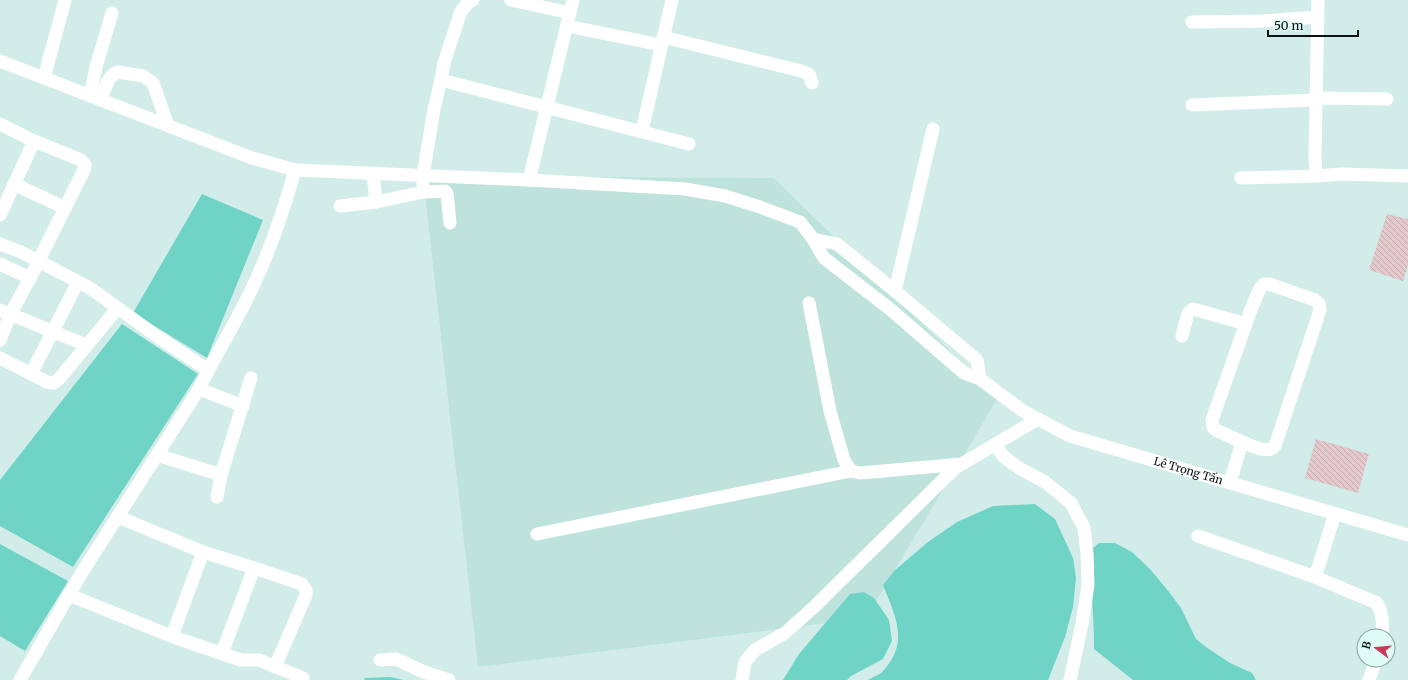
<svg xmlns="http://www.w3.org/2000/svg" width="1408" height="680" font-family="Merriweather,serif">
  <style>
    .built { fill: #bee3dd }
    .water { fill: #6fd3c6 }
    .building { fill: url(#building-back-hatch) }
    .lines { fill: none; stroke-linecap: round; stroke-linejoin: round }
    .minor { stroke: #fff; stroke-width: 13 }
    .labels { text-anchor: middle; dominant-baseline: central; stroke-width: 4; stroke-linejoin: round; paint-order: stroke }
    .street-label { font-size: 11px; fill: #0a1312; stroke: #dffbf6 }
  </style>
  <defs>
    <pattern id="building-back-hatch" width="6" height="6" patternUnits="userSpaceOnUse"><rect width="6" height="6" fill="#e3c9cb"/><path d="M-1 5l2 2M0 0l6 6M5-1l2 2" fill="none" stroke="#c1acad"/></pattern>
  </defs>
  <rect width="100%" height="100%" fill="#d2ede9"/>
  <!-- built -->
  <path class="built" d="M 423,176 L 774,178 L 998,398 L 866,618 L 478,667 Z"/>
  <!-- water -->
  <path class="water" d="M 202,194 L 263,220 L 207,358 L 133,313 Z
    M 122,324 L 198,374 L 73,567 L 0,526 L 0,480 Z
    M 1035,504 L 1055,519 L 1073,558 L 1076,578 L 1073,607 L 1065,637 L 1048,680 L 868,680 C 872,677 880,675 883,671 C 910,642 895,616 883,585 L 895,570 L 928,542 L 957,522 L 993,506 Z
    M 1099,543 L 1115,543 L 1132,552 L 1150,569 L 1169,592 L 1181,608 L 1196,639 L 1206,647 L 1230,663 L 1252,673 L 1256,680 L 1133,680 L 1094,649 L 1094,636 L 1090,556 L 1092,549 Z
    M 0,544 L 68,581 L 25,651 L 0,636 Z
    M 864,592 L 874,598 L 889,620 L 892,641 L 883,659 L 851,676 L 847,680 L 783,680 L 799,654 L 850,594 Z
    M 390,677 L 404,680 L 364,680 L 365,678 Z"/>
  <!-- building -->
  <path class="building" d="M 1387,214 L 1408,219 L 1408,265 L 1403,281 L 1369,270 Z
    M 1316,439 L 1369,454 L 1358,493 L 1305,478 Z"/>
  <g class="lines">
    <!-- minor -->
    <g class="minor">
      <path d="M 473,0 L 468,3 L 461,11 L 444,63 L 441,80 L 689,144"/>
      <path d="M 511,0 L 570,13"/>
      <path d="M 1318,0 L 1315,158 L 1316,176 L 1342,174 L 1408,176"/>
      <path d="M 1192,22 L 1263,21 L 1318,17"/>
      <path d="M 567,26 L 661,45"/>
      <path d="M 663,37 L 801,71 L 809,74 L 812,83"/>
      <path id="s1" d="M 0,61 L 252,158 L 295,170 L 529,180 L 685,189 L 725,196 L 760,207 L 800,222 L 813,239 L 824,258 L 890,309 L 964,373 L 980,379 L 1023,411 L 1070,436 L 1408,535"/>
      <path d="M 44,78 L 65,0"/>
      <path d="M 90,96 L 96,67 L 112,13"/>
      <path d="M 1316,98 L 1387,99"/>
      <path d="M 101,100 C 105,90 107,75 118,72 L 143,76 L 153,83 L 168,126"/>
      <path d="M 1192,105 L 1316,100"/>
      <path d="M 0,124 L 34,141 L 81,160 L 85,165 L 84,170 L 30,278 L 10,315 L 0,340"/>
      <path d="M 642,131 L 672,0"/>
      <path d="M 373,173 L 376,202"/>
      <path d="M 1241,178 L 1316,176"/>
      <path d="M 529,180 L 573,0"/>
      <path d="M 14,184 L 65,208"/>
      <path d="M 423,184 L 423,176 L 434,109 L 441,80"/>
      <path d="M 340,206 L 376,202 L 423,192 L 445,191 L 447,193 L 450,223"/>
      <path d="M 0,215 L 34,141"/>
      <path d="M 813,239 L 837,244 L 895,291 L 977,360 L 980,379"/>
      <path d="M 0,244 L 21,252 L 90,288 L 158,337 L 208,370"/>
      <path d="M 0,264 L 30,278"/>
      <path d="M 895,291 L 933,129"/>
      <path d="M 809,303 L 830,411 L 844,460 L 851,471 L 860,473 L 962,464"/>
      <path d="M 0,310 L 86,345"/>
      <path d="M 1182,336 L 1188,313 L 1193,309 L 1246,324"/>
      <path d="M 0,358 L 47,382 L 54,383 L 59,379 L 117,309"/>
      <path d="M 31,374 L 78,282"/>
      <path d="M 199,389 L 243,406"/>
      <path d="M 995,445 L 1004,457 L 1019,468 L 1045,482 L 1071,503 L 1084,528 L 1087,553 L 1088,585 L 1082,624 L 1070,680"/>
      <path d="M 157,455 L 221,475"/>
      <path d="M 1230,483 L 1242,442 C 1251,445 1268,455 1275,446 L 1320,310 L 1319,304 L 1315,300 L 1269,284 L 1264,284 L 1260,288 L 1250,312 L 1212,420 L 1213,427 L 1216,430 L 1242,442"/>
      <path d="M 217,497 L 221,475 L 251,378"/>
      <path d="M 1335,514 L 1315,577 L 1377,603 C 1383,614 1383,624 1382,636"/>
      <path d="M 118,517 L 203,552 L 254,568 L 302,584 L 306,590 L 306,595 L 275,667"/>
      <path d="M 537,534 L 851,471"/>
      <path d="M 1198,536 L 1315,577"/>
      <path d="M 69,595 L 176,638 L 241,660 L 259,660 L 303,678"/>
      <path d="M 172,636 L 203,552"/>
      <path d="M 222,653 L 254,568"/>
      <path d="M 380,660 L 396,659 L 424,672 L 449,680"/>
      <path d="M 20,680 L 81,574 L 199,389 C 216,353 238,320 254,284 C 271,248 284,209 295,170"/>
      <path d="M 742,680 L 745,662 L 755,650 L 785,633 L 814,607 L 955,468 L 1038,419"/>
      <path d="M 1369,680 L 1376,660"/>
    </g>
  </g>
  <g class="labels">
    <!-- street labels -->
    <g class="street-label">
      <text stroke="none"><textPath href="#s1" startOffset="1297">Lê Trọng Tấn</textPath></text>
    </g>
  </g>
  <!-- north arrow -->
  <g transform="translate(1376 648) rotate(286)"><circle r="19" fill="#dffbf6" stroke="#8a9e9b"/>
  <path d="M0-3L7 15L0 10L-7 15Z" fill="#c93959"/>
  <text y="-6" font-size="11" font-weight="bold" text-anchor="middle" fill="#0a1312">B</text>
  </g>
  <!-- scale -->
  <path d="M1268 30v6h90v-6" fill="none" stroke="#0a1312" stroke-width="2"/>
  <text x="1274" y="30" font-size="12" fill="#0a1312" stroke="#dffbf6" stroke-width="3" paint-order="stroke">50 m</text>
</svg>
